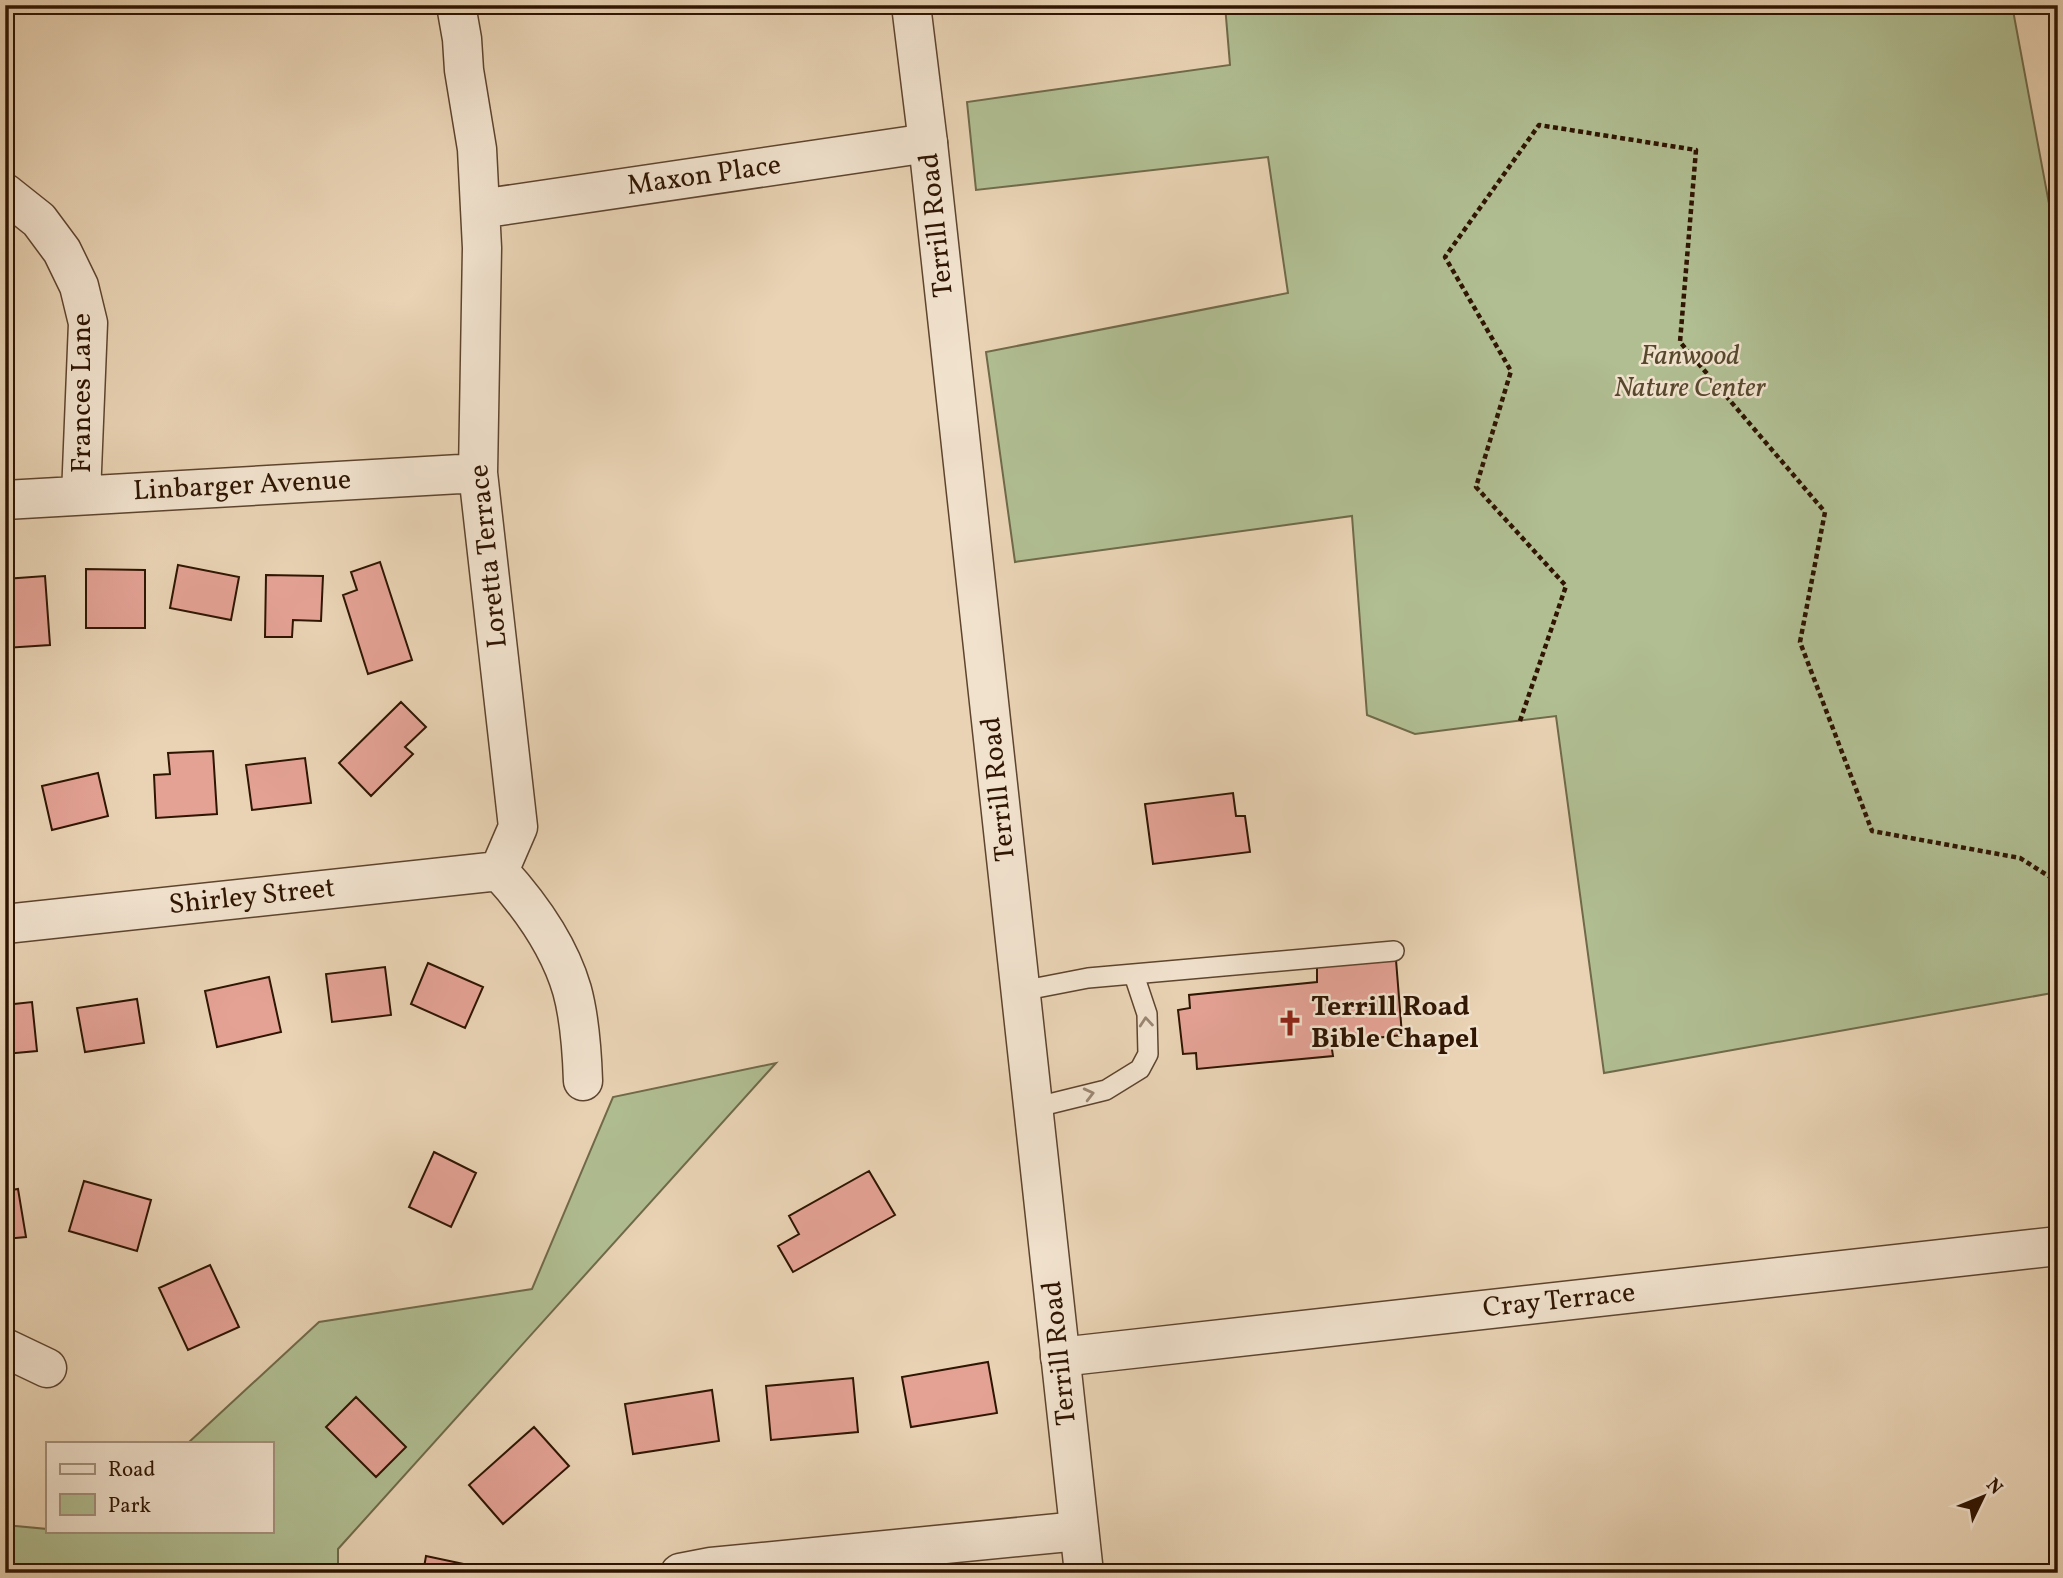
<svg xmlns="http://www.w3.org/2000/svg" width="2063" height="1578" font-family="Vollkorn,serif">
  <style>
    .green { fill: #b0be92; stroke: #706a4a; stroke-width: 2 }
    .building { fill: #e4a295; stroke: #2f1502; stroke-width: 2 }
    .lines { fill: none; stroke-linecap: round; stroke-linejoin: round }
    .service-casing { stroke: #5e442e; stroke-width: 22 }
    .minor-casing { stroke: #5e442e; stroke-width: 41 }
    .tertiary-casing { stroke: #5e442e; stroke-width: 41 }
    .path { stroke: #2f1502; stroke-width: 4.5; stroke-dasharray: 5 3.5; stroke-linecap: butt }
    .service { stroke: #f1e2ce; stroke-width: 19 }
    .minor { stroke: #f1e2ce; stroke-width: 38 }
    .tertiary { stroke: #f1e2ce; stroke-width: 38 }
    .oneway { stroke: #9a8672 }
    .labels { text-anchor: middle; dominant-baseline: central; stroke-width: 5; stroke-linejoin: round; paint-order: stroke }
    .street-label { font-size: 28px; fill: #2f1502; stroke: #f1e2ce }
    .park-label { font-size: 28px; font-style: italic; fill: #56482d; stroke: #f1e2ce }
    .poi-label { font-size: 28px; font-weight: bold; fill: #2f1502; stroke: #f1e2ce; text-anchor: start }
  </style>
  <rect width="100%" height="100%" fill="#e9d3b4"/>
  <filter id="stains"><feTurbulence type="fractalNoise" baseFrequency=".00286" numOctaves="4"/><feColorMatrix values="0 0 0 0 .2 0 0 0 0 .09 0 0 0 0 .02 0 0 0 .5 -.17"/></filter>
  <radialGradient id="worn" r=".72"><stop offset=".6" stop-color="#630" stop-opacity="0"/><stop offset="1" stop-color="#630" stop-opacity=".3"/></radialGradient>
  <!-- green -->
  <path class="green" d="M 1225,5 L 2012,5 L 2058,252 L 2058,992 L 1604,1073 L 1556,716 L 1415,734 L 1367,715 L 1352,516 L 1015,562 L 986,352 L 1288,293 L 1268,157 L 976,190 L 967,102 L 1230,65 Z
    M 776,1063 L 338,1549 L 338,1573 L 5,1573 L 5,1525 L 47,1529 L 47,1531 L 91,1533 L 93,1531 L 271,1531 L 271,1443 L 188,1443 L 319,1322 L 532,1289 L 613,1097 Z"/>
  <!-- building -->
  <path class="building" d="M 380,562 L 412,660 L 368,674 L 343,595 L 357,590 L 351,572 Z
    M 178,565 L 239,577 L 231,620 L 170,608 Z
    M 86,569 L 145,570 L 145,628 L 86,628 Z
    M 266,575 L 323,576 L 321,621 L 293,620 L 292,637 L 265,637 Z
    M 45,576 L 50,645 L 5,648 L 5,579 Z
    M 401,702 L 426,727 L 405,747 L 413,754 L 371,796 L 339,763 Z
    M 213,751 L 217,814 L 156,818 L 154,775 L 170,774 L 168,753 Z
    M 305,758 L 311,803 L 252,810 L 246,765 Z
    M 98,773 L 108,816 L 52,830 L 42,786 Z
    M 1233,793 L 1236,816 L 1245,816 L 1250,852 L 1153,864 L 1145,804 Z
    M 1396,960 L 1402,1035 L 1331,1043 L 1333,1056 L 1197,1069 L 1196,1053 L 1183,1054 L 1178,1010 L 1190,1008 L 1189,995 L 1317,982 L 1317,967 Z
    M 428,963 L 483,987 L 465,1028 L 411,1004 Z
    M 385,967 L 391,1015 L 332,1022 L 326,974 Z
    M 269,977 L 281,1032 L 217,1047 L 205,991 Z
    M 137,999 L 144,1043 L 85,1052 L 77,1008 Z
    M 32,1002 L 37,1051 L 5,1054 L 5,1005 Z
    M 434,1152 L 476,1173 L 451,1227 L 409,1207 Z
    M 869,1171 L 895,1215 L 793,1272 L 778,1246 L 799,1234 L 789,1216 Z
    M 84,1181 L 151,1200 L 137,1251 L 69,1231 Z
    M 18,1189 L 26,1237 L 5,1239 L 5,1191 Z
    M 210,1265 L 239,1327 L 188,1350 L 159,1288 Z
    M 988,1362 L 997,1413 L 911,1427 L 902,1377 Z
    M 853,1378 L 858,1432 L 771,1440 L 766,1386 Z
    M 712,1390 L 719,1441 L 633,1454 L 625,1404 Z
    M 356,1397 L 406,1447 L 376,1477 L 326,1427 Z
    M 534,1427 L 569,1466 L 503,1524 L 469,1485 Z
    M 426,1556 L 478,1567 L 477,1573 L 423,1573 Z"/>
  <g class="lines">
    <!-- service casing -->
    <g class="service-casing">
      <path id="service" d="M 1021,991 L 1088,978 L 1394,951
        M 1033,1108 L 1106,1090 L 1140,1069 L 1148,1054 L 1147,1014 L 1134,975"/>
    </g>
    <!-- minor casing -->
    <g class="minor-casing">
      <path id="minor" d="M 456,5 L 462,39 L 464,70 L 477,149 L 482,248 L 478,473 L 518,827 L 499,871 C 530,905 559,945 572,990 C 580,1019 582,1051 583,1081
        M 5,193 L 39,220 L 62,251 L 79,286 L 88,323 L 81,495
        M 480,209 L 928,143
        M 5,500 L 478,473
        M 5,924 L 499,871
        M 5,1348 L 47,1368
        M 1060,1357 L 2058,1246
        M 680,1573 L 711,1567 L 1079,1531"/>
    </g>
    <!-- tertiary casing -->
    <g class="tertiary-casing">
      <path id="tertiary" d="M 911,5 L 928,143 L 1084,1573"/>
    </g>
    <!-- path -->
    <path class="path" d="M 1520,721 L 1566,586 L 1476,487 L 1511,371 L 1445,257 L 1539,125 L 1696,150 L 1680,342 L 1825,512 L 1800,642 L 1872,831 L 2020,858 L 2058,882"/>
    <!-- service -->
    <use href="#service" class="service"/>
    <!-- minor -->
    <use href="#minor" class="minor"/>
    <!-- tertiary -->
    <use href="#tertiary" class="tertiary"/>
  </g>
  <!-- one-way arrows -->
  <defs><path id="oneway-chevron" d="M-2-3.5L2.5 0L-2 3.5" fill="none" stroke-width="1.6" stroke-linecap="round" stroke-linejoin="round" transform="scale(1.75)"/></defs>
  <g class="oneway">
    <use href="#oneway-chevron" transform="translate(1146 1022) rotate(-95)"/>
    <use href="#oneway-chevron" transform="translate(1089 1094) rotate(-14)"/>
  </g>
  <!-- icons -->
  <defs>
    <g id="church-bare" transform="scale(2.1)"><path d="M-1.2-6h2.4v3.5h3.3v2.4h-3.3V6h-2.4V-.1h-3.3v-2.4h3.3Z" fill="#8f2418" stroke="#f1e2ce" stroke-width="2.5" paint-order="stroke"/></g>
  </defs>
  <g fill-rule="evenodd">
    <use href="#church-bare" x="1290" y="1023"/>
  </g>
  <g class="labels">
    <!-- street labels -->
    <g class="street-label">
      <text transform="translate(704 176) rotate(-8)">Maxon Place</text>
      <text transform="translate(937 225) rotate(-96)">Terrill Road</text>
      <text transform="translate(82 393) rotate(-90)">Frances Lane</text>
      <text transform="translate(242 486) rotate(-3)">Linbarger Avenue</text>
      <text transform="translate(489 556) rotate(-96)">Loretta Terrace</text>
      <text transform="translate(999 789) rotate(-96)">Terrill Road</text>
      <text transform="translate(252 897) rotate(-6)">Shirley Street</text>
      <text transform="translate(1559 1301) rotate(-6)">Cray Terrace</text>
      <text transform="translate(1060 1353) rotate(-96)">Terrill Road</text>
    </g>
    <!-- park labels -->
    <g class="park-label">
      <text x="1690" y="356">Fanwood<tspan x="1690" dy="32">Nature Center</tspan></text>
    </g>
    <!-- poi labels -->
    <g class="poi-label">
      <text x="1311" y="1007">Terrill Road<tspan x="1311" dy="32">Bible Chapel</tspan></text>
    </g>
  </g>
  <!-- margin -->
  <rect width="2063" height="1578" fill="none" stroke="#e9d3b4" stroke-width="28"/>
  <rect x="7" y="7" width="2049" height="1564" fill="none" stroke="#2f1502" stroke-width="3.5"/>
  <rect x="14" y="14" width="2035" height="1550" fill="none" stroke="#2f1502" stroke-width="2"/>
  <!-- legend -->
  <rect x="46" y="1442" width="228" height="91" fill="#f1e2ce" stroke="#a3907c" stroke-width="2"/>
  <rect x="60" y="1464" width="35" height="10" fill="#f1e2ce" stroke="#a3907c" stroke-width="2"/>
  <text x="108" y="1476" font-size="21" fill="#2f1502">Road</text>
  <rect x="60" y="1494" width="35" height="21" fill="#b0be92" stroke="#a3907c" stroke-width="2"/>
  <text x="108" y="1512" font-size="21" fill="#2f1502">Park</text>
  <!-- north arrow -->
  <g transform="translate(1983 1497) rotate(47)" stroke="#f1e2ce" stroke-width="5" paint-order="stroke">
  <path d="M0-5L12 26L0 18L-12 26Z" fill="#2f1502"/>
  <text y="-10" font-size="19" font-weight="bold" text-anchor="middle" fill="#2f1502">N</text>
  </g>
  <rect width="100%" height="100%" filter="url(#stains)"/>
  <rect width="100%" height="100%" fill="url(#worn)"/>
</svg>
